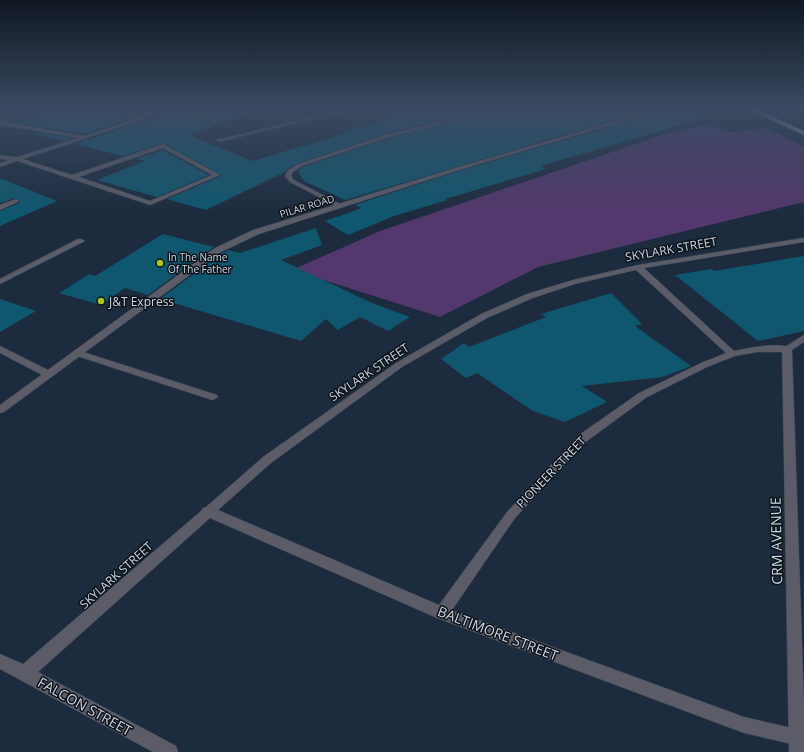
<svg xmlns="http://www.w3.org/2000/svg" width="804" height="752" font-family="'Open Sans',sans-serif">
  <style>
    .green { fill: #52386c }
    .building { fill: #0f576e }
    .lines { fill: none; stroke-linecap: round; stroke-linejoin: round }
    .pedestrian-casing { stroke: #384757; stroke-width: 1 }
    .minor-casing { stroke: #384757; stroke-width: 1 }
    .tertiary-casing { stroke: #384757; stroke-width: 1 }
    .trunk-casing { stroke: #384757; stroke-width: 1 }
    .pedestrian { fill: #5b5c67; fill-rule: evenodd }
    .minor { fill: #5b5c67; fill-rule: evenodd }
    .tertiary { fill: #5b5c67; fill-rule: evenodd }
    .trunk { fill: #9497af; fill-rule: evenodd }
    .poi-dot { fill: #aac717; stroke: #0d131b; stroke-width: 1.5 }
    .labels { text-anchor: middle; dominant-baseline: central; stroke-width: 3; stroke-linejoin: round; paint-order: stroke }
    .far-street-label { font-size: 10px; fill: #cdd7e2; stroke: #0d131b }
    .far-poi-label { font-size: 10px; fill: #cdd7e2; stroke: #0d131b; text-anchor: start }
    .street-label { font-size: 12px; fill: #cdd7e2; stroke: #0d131b }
    .poi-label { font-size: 12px; fill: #cdd7e2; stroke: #0d131b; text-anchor: start }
    .near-street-label { font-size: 14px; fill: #cdd7e2; stroke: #0d131b }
  </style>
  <rect width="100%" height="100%" fill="#1c2b3d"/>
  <!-- green -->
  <path class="green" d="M 710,124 L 730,132 L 767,128 L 804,147 L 804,202 L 538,267 L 440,317 L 292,270 L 380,231 L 674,131 Z"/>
  <!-- building -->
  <path class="building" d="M 46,109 L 103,109 L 133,118 L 84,134 L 18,123 Z
    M 120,109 L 161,109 L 143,114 Z
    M 183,109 L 252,109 L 253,110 L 221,123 L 220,121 Z
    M 374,109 L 457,109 L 466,114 L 388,133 L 298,163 L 287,169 L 285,172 L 206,210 L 167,199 L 221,176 L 221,175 L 164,143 L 123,156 L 75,144 L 172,112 L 215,125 L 189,135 L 253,161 L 346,133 L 342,132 L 394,118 Z
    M 506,109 L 633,109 L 634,114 L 345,200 L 304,181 L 298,171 L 303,167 L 392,137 Z
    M 700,109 L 702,119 L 540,166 L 546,169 L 445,199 L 447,200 L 394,216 L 348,235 L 325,221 L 362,208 L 355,205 L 456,172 L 657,113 Z
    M 38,133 L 72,138 L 64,141 L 35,134 Z
    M 163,150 L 209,175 L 157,197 L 97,180 L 145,161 L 136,159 Z
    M 0,178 L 57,201 L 0,226 L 0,211 L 19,203 L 20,201 L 15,198 L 0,203 Z
    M 316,228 L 322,245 L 281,260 L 372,303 L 410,317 L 388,331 L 360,317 L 338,330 L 326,319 L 301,341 L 160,299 L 222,253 L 229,250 L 240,253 Z
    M 163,234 L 214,247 L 148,295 L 125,288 L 101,305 L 59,293 L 89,274 L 95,276 Z
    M 804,256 L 804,331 L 758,341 L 675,275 L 711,269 L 714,271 Z
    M 611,293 L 642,324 L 635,326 L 691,366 L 663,377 L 582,386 L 607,402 L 565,422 L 533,411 L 477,373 L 466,378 L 441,359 L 464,343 L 469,347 L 546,317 L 541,314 Z
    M 0,299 L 36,311 L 0,332 Z"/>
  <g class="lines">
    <!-- pedestrian casing -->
    <g class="pedestrian-casing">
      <path id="pedestrian" d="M 77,350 L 217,395 L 218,397 L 213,400 L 209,399 L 74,355 L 72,353 Z"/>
    </g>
    <!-- minor casing -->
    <g class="minor-casing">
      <path id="minor" d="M 104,109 L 113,109 L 143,116 L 166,109 L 178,109 L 220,122 L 217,124 L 172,110 L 23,159 L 72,175 L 163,144 L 220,175 L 150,205 L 17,161 L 0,167 L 0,163 L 9,160 L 0,159 L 0,155 L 17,157 L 78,138 L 0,125 L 0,121 L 84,136 L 138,118 ZM 163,148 L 212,175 L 150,201 L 79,177 Z
        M 346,109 L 355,109 L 219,142 L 216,140 Z
        M 458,109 C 464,109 470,114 476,114 C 486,114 496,109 505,109 L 392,136 L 302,166 L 293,172 L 291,176 L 294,180 L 342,205 L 342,207 L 338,207 L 290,182 L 285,176 L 288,170 L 298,164 L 388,134 L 470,115 Z
        M 16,199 L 19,201 L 18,202 L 0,210 L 0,205 Z
        M 804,238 L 804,242 L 644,268 L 734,351 C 746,348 783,341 792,349 L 787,352 L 757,352 L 735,356 L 707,367 L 647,397 L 587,441 L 515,518 L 452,610 L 744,717 L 796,729 L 802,731 L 804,736 L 802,743 L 796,745 L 744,733 L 437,618 L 210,518 L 38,672 L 176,746 L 178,752 L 153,752 L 0,669 L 0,654 L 23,664 L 201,511 L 203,508 L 206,507 L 263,457 L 396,363 L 481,314 L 527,294 L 573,280 L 638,265 ZM 636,270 L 726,353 L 701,363 L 639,393 L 579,435 L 507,512 L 439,605 L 218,510 L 271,463 L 402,367 L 487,318 L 533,298 L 575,284 Z
        M 78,239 L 81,239 L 85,241 L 0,284 L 0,279 Z
        M 0,346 L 52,372 L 53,374 L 52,376 L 44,376 L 0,353 Z"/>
    </g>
    <!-- tertiary casing -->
    <g class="tertiary-casing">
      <path id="tertiary" d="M 657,109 L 665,109 L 456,171 L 259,234 L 221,252 L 4,412 L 0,413 L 0,405 L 215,248 L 253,230 L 452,169 Z
        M 804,335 L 804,342 L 792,350 L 804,703 L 804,752 L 789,752 L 782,349 Z"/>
    </g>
    <!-- trunk casing -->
    <g class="trunk-casing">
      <path id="trunk" d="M 748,109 L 756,109 L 804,131 L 804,135 Z"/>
    </g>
    <!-- pedestrian -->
    <use href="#pedestrian" class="pedestrian"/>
    <!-- minor -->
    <use href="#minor" class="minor"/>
    <!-- tertiary -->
    <use href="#tertiary" class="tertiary"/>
    <!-- trunk -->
    <use href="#trunk" class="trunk"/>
  </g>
  <!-- sky -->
  <linearGradient id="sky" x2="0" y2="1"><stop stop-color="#0f1822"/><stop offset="0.51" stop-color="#3a4a62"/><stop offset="1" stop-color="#3a4a62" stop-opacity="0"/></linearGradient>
  <rect width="804" height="214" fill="url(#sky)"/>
  <!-- markers -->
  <g class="poi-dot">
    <circle cx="160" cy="263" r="4"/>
    <circle cx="101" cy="301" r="4"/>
  </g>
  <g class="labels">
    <!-- far-street labels -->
    <g class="far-street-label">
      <text transform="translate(307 206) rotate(-17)">PILAR ROAD</text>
    </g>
    <!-- far-poi labels -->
    <g class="far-poi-label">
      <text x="168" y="257">In The Name<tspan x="168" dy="12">Of The Father</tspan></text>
    </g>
    <!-- street labels -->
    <g class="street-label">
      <text transform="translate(671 249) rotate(-10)">SKYLARK STREET</text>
      <text transform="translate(369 372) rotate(-34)">SKYLARK STREET</text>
      <text transform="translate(551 472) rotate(-46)">PIONEER STREET</text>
      <text transform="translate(116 575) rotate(-42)">SKYLARK STREET</text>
    </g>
    <!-- poi labels -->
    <g class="poi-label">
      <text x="109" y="301">J&amp;T Express</text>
    </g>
    <!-- near-street labels -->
    <g class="near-street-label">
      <text transform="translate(776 541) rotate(-91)">CRM AVENUE</text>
      <text transform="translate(498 633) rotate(21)">BALTIMORE STREET</text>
      <text transform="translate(85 706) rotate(29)">FALCON STREET</text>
    </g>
  </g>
</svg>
